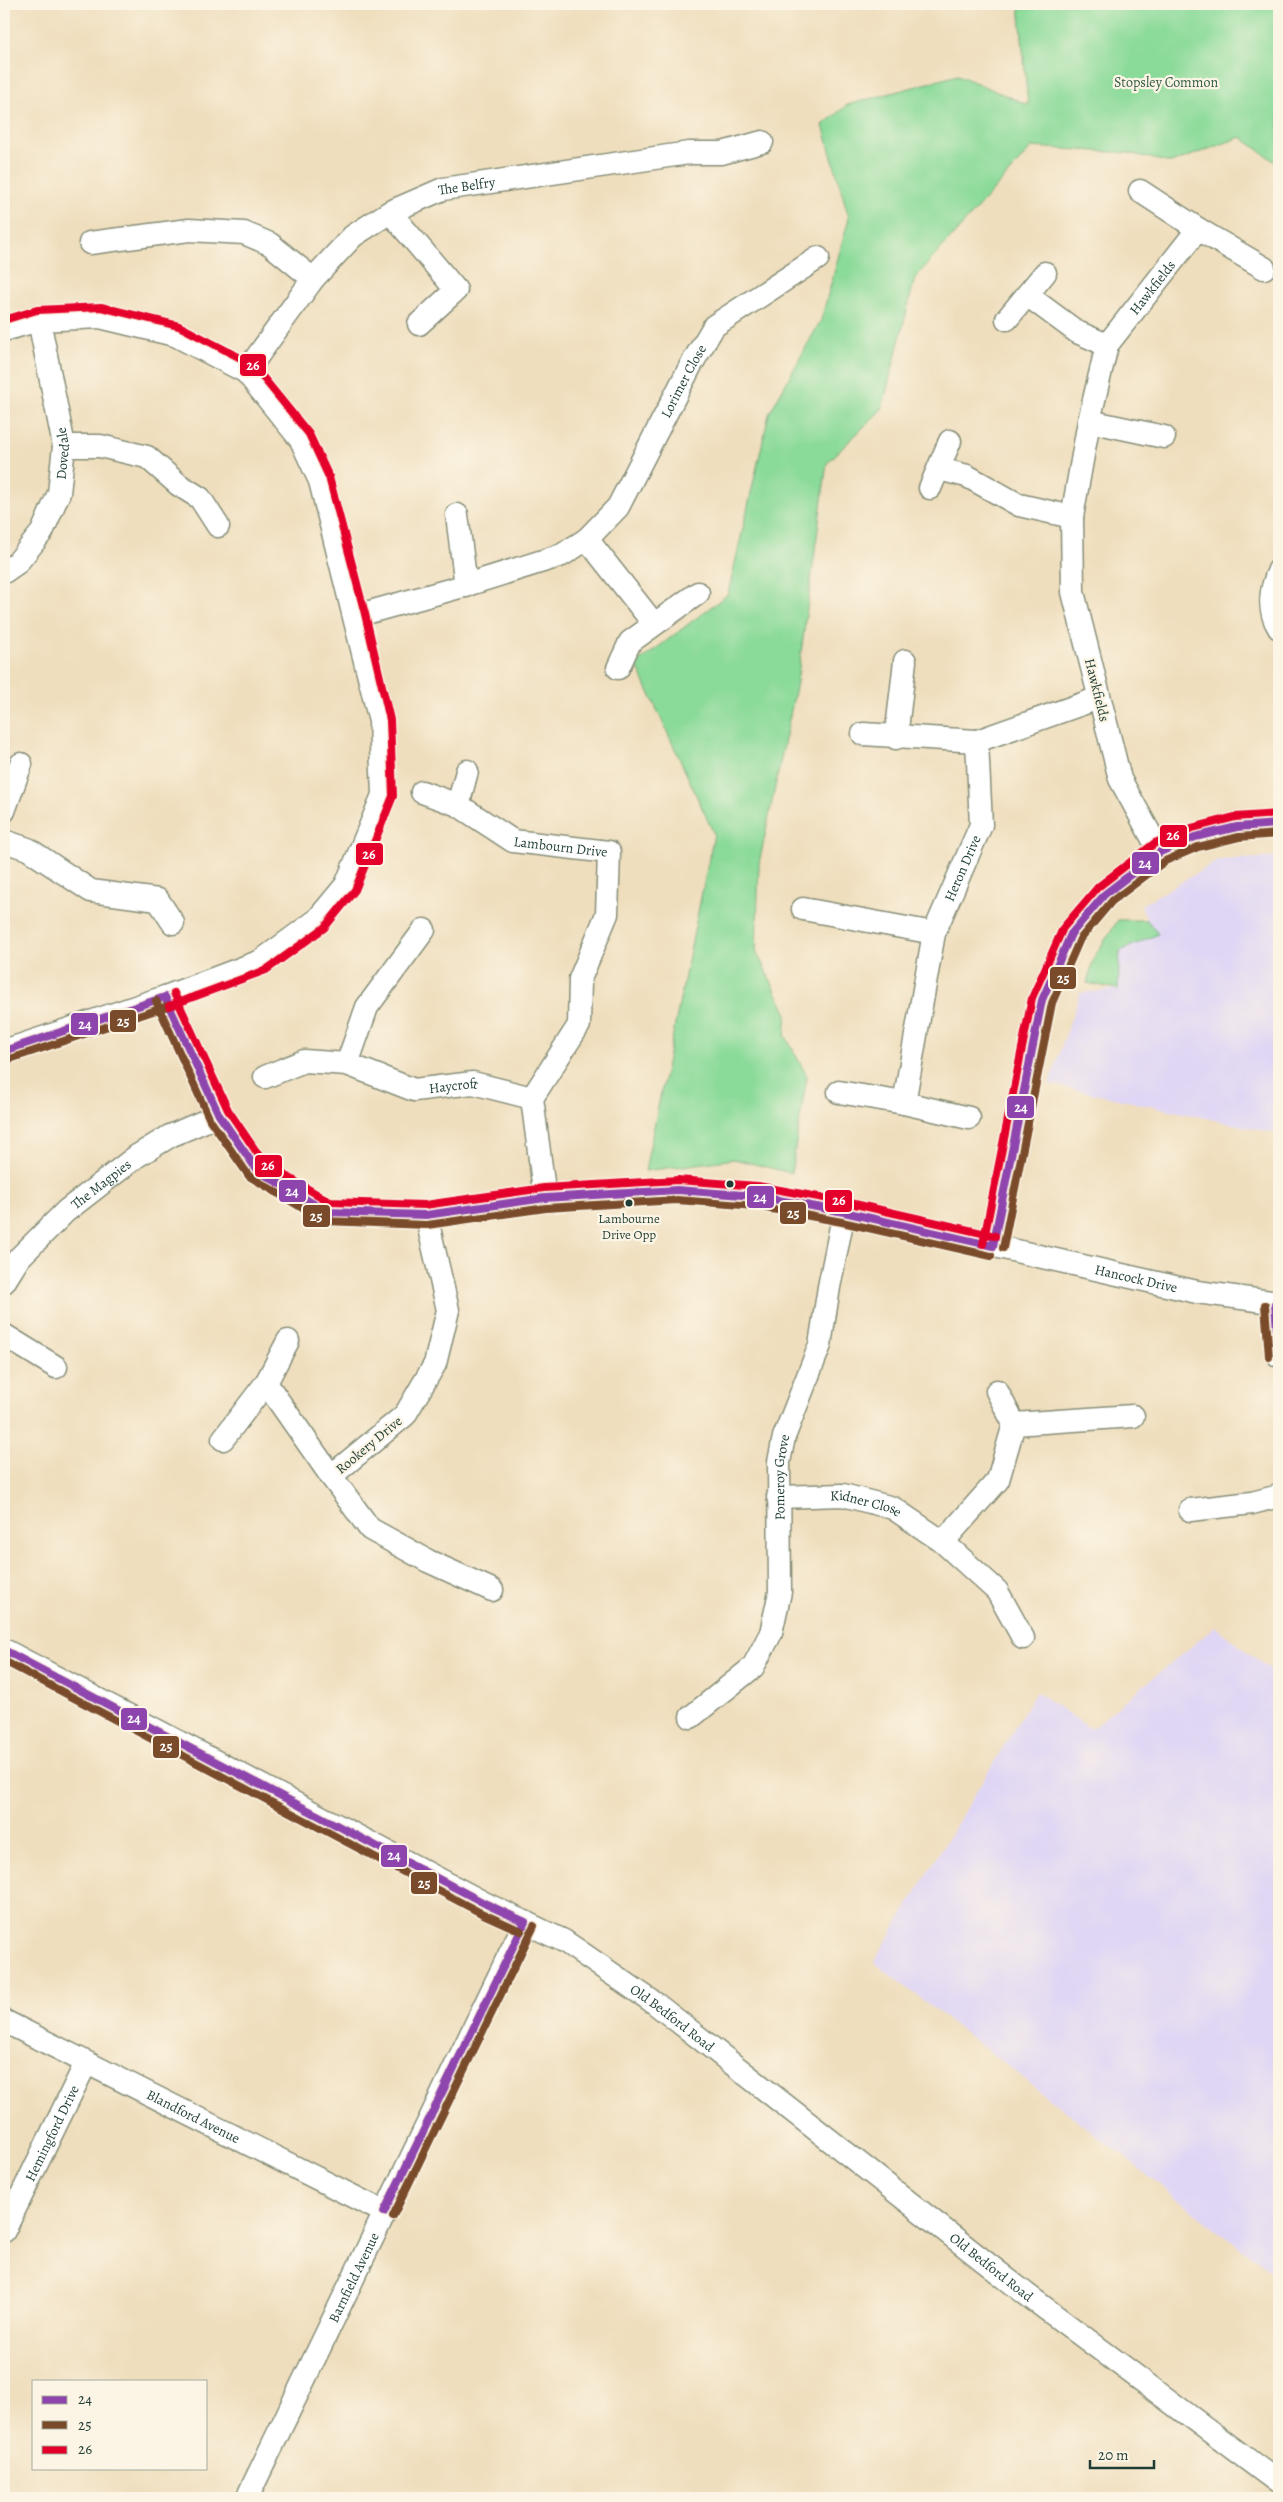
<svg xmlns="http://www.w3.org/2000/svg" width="1283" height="2502" font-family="Alegreya,serif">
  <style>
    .built { fill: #dfd5f5 }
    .green { fill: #8ada99; stroke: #548c66 }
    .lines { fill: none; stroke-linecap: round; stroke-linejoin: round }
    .minor-casing { stroke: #878e78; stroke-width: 25 }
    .minor { stroke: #fff; stroke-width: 22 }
    .bus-1-casing { stroke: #fcf5e5; stroke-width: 11 }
    .bus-2-casing { stroke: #fcf5e5; stroke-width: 11 }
    .bus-3-casing { stroke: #fcf5e5; stroke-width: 11 }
    .bus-1 { stroke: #8e44ad; stroke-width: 8 }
    .bus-2 { stroke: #7a4b2a; stroke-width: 8 }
    .bus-3 { stroke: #e4002b; stroke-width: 8 }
    .bus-dot { fill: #1f3d34; stroke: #fcf5e5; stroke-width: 2 }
    .labels { text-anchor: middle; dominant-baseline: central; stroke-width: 4.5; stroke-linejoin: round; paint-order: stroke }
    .bus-label { font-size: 13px; fill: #1f3d34; stroke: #fcf5e5 }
    .park-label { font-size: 14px; fill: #345c48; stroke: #fcf5e5 }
    .street-label { font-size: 14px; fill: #1f3d34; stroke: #fcf5e5 }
    .line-badge { stroke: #fcf5e5; stroke-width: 2 }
    .badge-label { font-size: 14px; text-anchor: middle; font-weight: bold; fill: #fff }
  </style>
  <rect width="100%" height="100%" fill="#fcf5e5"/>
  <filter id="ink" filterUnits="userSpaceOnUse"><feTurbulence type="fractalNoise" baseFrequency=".02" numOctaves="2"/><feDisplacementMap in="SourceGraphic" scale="10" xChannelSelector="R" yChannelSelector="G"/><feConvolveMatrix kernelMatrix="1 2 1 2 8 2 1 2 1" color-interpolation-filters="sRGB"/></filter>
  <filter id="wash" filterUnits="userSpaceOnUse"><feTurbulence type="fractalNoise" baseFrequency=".0096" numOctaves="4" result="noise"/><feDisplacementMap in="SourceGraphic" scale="20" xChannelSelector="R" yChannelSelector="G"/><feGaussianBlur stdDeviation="1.12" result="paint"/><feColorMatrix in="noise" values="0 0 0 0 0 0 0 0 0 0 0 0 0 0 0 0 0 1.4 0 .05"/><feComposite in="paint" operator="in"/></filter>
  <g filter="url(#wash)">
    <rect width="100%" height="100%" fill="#efdebd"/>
    <!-- built -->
    <path class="built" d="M 1279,857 L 1279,1134 L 1049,1084 L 1080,993 L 1118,989 L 1120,951 L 1158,934 L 1147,920 L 1141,905 L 1220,860 Z
      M 1215,1627 L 1279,1676 L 1279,2278 L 874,1962 L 1036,1692 L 1091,1729 Z"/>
    <!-- green -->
    <path class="green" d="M 1019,4 L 1279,4 L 1279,165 L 1241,137 L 1171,163 L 1129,153 L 1032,147 L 915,278 L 882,409 L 827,463 L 797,682 L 759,864 L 756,951 L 787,1014 L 785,1035 L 807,1076 L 791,1173 L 734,1159 L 645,1171 L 714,834 L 636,664 L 728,594 L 769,414 L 821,320 L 849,218 L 823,125 L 847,105 L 958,75 L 1028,105 Z
      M 1118,920 L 1147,920 L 1158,934 L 1120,951 L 1118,989 L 1087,983 L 1094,957 Z"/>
  </g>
  <g filter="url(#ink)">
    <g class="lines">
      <!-- minor casing -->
      <g class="minor-casing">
        <g id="minor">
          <path d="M 1140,191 L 1198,229"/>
          <path d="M 390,212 L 456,290 L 419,324"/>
          <path d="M 90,243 L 189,230 L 244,233 L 270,244 L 313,279"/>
          <path d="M 1027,295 L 1077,332 L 1107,345"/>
          <path d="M 1007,319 L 1045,273"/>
          <path d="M 4,330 L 39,320 L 100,317 L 175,335 L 246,372 L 301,440 L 320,481 L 380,721 L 383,795 L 346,885 L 317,920 L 261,961 L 165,997 L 4,1051"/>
          <path id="s1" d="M 246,372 L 313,279 L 353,236 L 390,212 L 443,189 L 689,153 L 722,153 L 762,142"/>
          <path d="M 1089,421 L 1164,437"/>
          <path d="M 64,446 L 100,446 L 147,457 L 179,485 L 200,498 L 218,526"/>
          <path d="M 939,469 L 967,476 L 1019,505 L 1072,517"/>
          <path d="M 930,488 L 950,441"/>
          <path d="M 457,515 L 466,586"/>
          <path d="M 587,539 L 654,624"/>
          <path d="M 1279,570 C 1270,590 1267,609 1279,628"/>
          <path id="s2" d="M 4,572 L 17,563 L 42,532 L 59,493 L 64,446 L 39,320"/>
          <path id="s3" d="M 355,616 L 460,587 L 562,555 L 587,539 L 618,507 L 691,365 L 714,326 L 818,258"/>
          <path d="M 618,668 L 630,642 L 698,593"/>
          <path d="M 863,734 L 977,741 L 1099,698"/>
          <path d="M 896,738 L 905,661"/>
          <path id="s4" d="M 422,792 L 458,805 L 513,841 L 609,852 L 607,914 L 580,979 L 579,1025 L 532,1098 L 545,1198"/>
          <path d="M 458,805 L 467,771"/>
          <path d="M 4,811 L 21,764"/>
          <path d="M 4,841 L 28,849 L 91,891 L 158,900 L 173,923"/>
          <path id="s5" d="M 1160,852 L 1120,779 L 1073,592 L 1072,517 L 1089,421 L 1107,345 L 1198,229 L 1264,268"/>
          <path id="s6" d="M 803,909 L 934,933 L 981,825 L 977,741"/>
          <path id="s7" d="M 424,930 L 367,1007 L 347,1064 L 414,1090 L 473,1083 L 532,1098"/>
          <path id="s8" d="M 165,997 L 219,1115 L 257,1170 L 327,1212 L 426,1215 L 545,1198 L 677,1190 L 756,1196 L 844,1212 L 1197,1292 L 1279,1303"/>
          <path d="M 265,1077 L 304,1061 L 347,1064"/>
          <path d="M 839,1092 L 904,1103 L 934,933"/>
          <path d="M 904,1103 L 969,1118"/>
          <path d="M 426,1215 L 448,1310 L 435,1364 L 405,1415 L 331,1476 L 370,1529 L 428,1561 L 492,1590"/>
          <path d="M 993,1246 L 1042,1000 L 1071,934 L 1105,894 L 1160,852 L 1195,837 L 1237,827 L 1279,824"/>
          <path id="s9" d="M 4,1282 L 19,1258 L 66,1211 L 137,1156 L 170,1136 L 219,1115"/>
          <path d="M 1275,1304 L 1279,1356"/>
          <path d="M 4,1335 L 56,1367"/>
          <path d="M 288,1341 L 266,1383 L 331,1476"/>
          <path d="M 997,1391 L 1014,1424"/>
          <path d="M 223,1439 L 266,1383"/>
          <path id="s10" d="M 778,1497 L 843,1495 L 893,1508 L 943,1542 L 997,1591 L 1023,1638"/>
          <path d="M 1190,1510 L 1252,1503 L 1279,1496"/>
          <path d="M 943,1542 L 998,1480 L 1014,1424 L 1133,1416"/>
          <path id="s11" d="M 4,1650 L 486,1904 L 564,1941 L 656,2004 L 1026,2294 L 1279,2483"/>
          <path id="s12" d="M 691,1717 L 753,1667 L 771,1633 L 780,1592 L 779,1462 L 784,1437 L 820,1345 L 829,1287 L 844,1212"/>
          <path id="s13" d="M 4,2021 L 384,2212"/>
          <path id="s14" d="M 4,2231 L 86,2063"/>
          <path id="s15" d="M 247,2498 L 525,1922"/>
        </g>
      </g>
      <!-- minor -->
      <use href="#minor" class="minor"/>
      <!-- bus-1 casing -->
      <g class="bus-1-casing">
        <path id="bus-1" d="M 165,997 L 219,1115 L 257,1170 L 327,1212 L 426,1215 L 545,1198 L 677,1190 L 756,1196 L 844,1212 L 993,1246
          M 4,1051 L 165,997
          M 993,1246 L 1042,1000 L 1071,934 L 1105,894 L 1160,852 L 1195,837 L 1237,827 L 1279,824
          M 1275,1304 L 1279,1356
          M 4,1650 L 486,1904 L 525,1922
          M 384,2212 L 525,1922"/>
      </g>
      <!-- bus-2 casing -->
      <g class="bus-2-casing">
        <path id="bus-2" d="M 156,1001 L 210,1120 L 249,1176 L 324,1221 L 427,1225 L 546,1208 L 677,1200 L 755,1206 L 842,1222 L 991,1256
          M 7,1060 L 168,1006
          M 1003,1248 L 1052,1003 L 1080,939 L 1112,901 L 1165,861 L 1198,847 L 1239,837 L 1279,834
          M 1265,1305 L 1269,1357
          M 4,1661 L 481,1913 L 521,1931
          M 393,2216 L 534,1926"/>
      </g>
      <!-- bus-3 casing -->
      <g class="bus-3-casing">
        <path id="bus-3" d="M 4,320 L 37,310 L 101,307 L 179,326 L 252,364 L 309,434 L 329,477 L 365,614 L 390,720 L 393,796 L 355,890 L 324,928 L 266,970 L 169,1006
          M 174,993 L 228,1110 L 264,1163 L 330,1202 L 425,1205 L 544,1188 L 678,1180 L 758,1186 L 846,1202 L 995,1236
          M 983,1244 L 1032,998 L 1063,928 L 1098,887 L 1155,843 L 1192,828 L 1235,817 L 1278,814"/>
      </g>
      <!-- bus-1 -->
      <use href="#bus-1" class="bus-1"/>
      <!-- bus-2 -->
      <use href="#bus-2" class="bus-2"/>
      <!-- bus-3 -->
      <use href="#bus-3" class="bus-3"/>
    </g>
  </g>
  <!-- markers -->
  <g class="bus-dot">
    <circle cx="730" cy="1184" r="4.5"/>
    <circle cx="629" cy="1203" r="4.5"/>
  </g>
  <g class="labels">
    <!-- bus labels -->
    <g class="bus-label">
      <text x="629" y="1218">Lambourne<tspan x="629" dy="16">Drive Opp</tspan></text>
    </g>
    <!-- park labels -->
    <g class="park-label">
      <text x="1166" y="82">Stopsley Common</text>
    </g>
    <!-- street labels -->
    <g class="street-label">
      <text stroke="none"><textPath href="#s1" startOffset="299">The Belfry</textPath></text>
      <text stroke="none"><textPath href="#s5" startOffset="600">Hawkfields</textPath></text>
      <text stroke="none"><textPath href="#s3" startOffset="432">Lorimer Close</textPath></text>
      <text stroke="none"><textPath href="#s2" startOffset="138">Dovedale</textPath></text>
      <text transform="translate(1097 690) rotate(76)">Hawkfields</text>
      <text stroke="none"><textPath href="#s4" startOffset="152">Lambourn Drive</textPath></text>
      <text stroke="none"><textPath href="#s6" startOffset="204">Heron Drive</textPath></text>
      <text stroke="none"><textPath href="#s7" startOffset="268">Haycroft</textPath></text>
      <text stroke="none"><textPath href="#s9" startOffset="139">The Magpies</textPath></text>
      <text stroke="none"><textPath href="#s8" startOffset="1098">Hancock Drive</textPath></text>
      <text transform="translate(369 1445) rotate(-40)">Rookery Drive</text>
      <text stroke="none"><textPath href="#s12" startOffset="275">Pomeroy Grove</textPath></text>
      <text stroke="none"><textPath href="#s10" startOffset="89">Kidner Close</textPath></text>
      <text stroke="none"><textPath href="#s11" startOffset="764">Old Bedford Road</textPath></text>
      <text stroke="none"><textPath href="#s13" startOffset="212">Blandford Avenue</textPath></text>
      <text stroke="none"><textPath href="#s14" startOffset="109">Hemingford Drive</textPath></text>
      <text stroke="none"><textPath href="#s11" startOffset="1169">Old Bedford Road</textPath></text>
      <text stroke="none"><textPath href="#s15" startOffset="245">Barnfield Avenue</textPath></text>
    </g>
  </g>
  <g class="line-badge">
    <rect x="239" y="353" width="28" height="24" rx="5" fill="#e4002b"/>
    <rect x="1159" y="824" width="29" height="24" rx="5" fill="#e4002b"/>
    <rect x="355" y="842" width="29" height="24" rx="5" fill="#e4002b"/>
    <rect x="1131" y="851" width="29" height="24" rx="5" fill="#8e44ad"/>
    <rect x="1049" y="966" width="28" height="24" rx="5" fill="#7a4b2a"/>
    <rect x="109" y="1009" width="28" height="24" rx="5" fill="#7a4b2a"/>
    <rect x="70" y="1012" width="29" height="24" rx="5" fill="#8e44ad"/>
    <rect x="1006" y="1095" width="29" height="24" rx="5" fill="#8e44ad"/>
    <rect x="254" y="1154" width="29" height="24" rx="5" fill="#e4002b"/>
    <rect x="278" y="1179" width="29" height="24" rx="5" fill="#8e44ad"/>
    <rect x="746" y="1185" width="29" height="24" rx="5" fill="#8e44ad"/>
    <rect x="824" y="1189" width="29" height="24" rx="5" fill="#e4002b"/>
    <rect x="779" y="1201" width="28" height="24" rx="5" fill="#7a4b2a"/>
    <rect x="302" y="1204" width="29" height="24" rx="5" fill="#7a4b2a"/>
    <rect x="120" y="1707" width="28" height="24" rx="5" fill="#8e44ad"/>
    <rect x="152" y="1735" width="28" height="24" rx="5" fill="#7a4b2a"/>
    <rect x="380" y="1844" width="28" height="24" rx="5" fill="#8e44ad"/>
    <rect x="410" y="1871" width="28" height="24" rx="5" fill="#7a4b2a"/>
  </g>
  <g class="badge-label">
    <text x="253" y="370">26</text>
    <text x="1173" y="840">26</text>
    <text x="369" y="859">26</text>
    <text x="1145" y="868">24</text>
    <text x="1063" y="983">25</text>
    <text x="123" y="1026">25</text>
    <text x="85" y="1029">24</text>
    <text x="1021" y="1112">24</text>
    <text x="268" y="1170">26</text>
    <text x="292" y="1196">24</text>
    <text x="760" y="1202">24</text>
    <text x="839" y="1205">26</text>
    <text x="793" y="1218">25</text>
    <text x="316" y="1221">25</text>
    <text x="134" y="1723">24</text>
    <text x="166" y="1751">25</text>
    <text x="394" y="1860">24</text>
    <text x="424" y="1888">25</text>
  </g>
  <!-- margin -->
  <rect width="1283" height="2502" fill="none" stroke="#fcf5e5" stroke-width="20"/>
  <!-- legend -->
  <rect x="32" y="2380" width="175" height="90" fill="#fcf5e5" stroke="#a4ab9e"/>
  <rect x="42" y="2396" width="25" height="8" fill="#8e44ad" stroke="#a4ab9e"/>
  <text x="78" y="2404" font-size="15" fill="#1f3d34">24</text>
  <rect x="42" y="2421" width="25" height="8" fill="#7a4b2a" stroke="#a4ab9e"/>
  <text x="78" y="2430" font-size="15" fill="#1f3d34">25</text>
  <rect x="42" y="2446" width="25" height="8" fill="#e4002b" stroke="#a4ab9e"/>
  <text x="78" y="2454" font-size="15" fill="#1f3d34">26</text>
  <!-- scale -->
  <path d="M1090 2460v8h64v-8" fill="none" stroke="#1f3d34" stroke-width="2.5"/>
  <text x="1098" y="2460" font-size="15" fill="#1f3d34" stroke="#fcf5e5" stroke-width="4" paint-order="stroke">20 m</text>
</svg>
